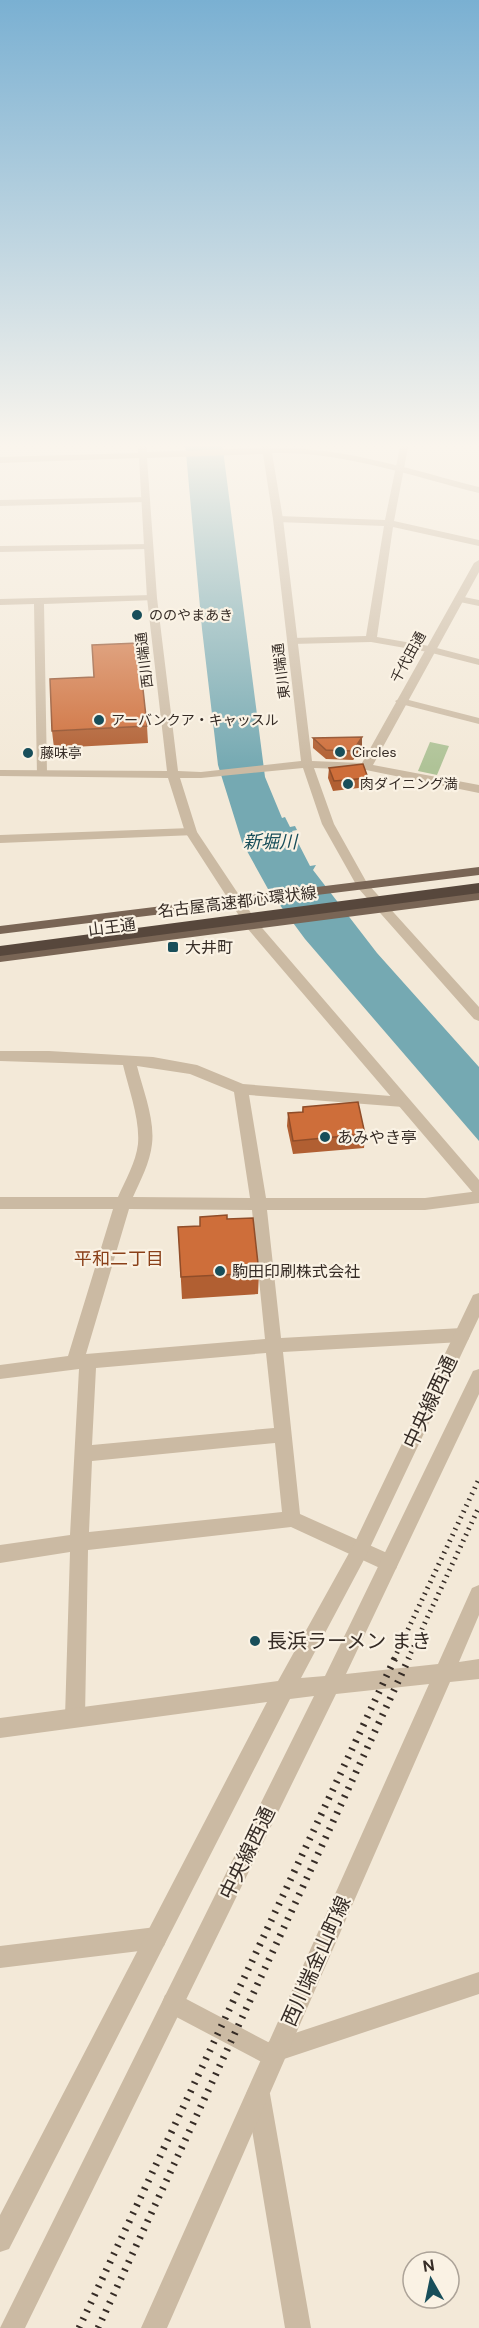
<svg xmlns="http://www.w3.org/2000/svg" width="479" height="2328" font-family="'DM Sans','Noto Sans JP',sans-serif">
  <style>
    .green { fill: #afc397 }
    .water { fill: #75a9b2 }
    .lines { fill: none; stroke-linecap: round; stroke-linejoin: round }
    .minor { fill: #cbbaa3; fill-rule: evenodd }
    .tertiary { fill: #cbbaa3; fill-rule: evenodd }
    .primary { fill: #796555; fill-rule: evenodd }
    .motorway { fill: #57473c; fill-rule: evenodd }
    .rail-far1 { stroke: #362c26; stroke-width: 5; stroke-dasharray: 1.5 5; stroke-linecap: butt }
    .rail { stroke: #362c26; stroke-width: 7; stroke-dasharray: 2 7; stroke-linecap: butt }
    .wall { fill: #b15f32 }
    .shaded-wall { fill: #904d29 }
    .building { fill: #ce6e3a; stroke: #904d29; stroke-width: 1.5 }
    .poi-dot { fill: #184e5a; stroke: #faf2e4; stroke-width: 2 }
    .labels { text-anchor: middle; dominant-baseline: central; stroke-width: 4.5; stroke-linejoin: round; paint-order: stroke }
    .far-poi-label { font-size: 14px; fill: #362c26; stroke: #faf2e4; text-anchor: start }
    .far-street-label { font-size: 14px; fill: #362c26; stroke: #faf2e4 }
    .street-label { font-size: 16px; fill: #362c26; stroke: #faf2e4 }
    .poi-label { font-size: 16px; fill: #362c26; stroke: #faf2e4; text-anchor: start }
    .water-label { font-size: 18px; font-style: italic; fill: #184e5a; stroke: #faf2e4 }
    .neighbourhood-label { font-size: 18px; fill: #8a4019; stroke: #faf2e4 }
    .near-street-label { font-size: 20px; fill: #362c26; stroke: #faf2e4 }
    .near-poi-label { font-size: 20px; fill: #362c26; stroke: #faf2e4; text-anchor: start }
  </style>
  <rect width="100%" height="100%" fill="#f3e9d8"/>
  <!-- green -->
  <path class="green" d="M 430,742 L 449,746 L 437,775 L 418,771 Z"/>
  <!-- water -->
  <path class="water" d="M 185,442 L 222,442 L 265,777 L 282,818 L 285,817 L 290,827 L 295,826 L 297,830 L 292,831 L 310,866 L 316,865 L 313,870 L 377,953 L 479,1067 L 479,1141 L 305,939 L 268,889 L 242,842 L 218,765 L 202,629 Z"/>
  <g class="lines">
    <!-- minor -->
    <path class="minor" d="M 401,442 L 409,442 L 394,521 L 479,540 L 479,546 L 393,527 L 377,637 L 429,646 L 479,659 L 479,665 L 428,652 L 371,642 L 292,644 L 287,641 L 292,638 L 366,636 L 384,526 L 278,522 L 273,519 L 278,516 L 385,520 Z
      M 149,497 L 149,501 L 146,502 L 0,506 L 0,500 Z
      M 151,544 L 151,548 L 148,549 L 0,552 L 0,546 Z
      M 152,595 L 157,598 L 156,600 L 44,604 L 47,773 L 41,776 L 37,775 L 34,604 L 0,605 L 0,599 Z
      M 459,596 L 479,600 L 479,606 L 455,601 L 455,597 Z
      M 401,698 L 479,718 L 479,724 L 397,703 L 395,701 Z
      M 191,828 L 197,832 L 195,835 L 0,843 L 0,835 Z
      M 0,1051 L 49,1051 L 153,1057 L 197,1065 L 243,1084 L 403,1097 L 410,1102 L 403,1107 L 249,1095 L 266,1198 L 425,1198 L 479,1191 L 479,1203 L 425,1210 L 267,1210 L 281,1338 L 462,1328 L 468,1330 L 470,1335 L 468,1340 L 462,1342 L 283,1352 L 300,1514 L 396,1557 L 398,1563 L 396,1569 L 389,1572 L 382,1569 L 291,1527 L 88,1550 L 85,1717 L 82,1724 L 75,1727 L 68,1724 L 65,1717 L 70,1552 L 0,1563 L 0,1545 L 70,1535 L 79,1369 L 0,1379 L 0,1365 L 68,1356 L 113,1209 L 0,1209 L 0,1197 L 118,1197 C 125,1181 136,1162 138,1144 C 140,1119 129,1090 123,1065 L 0,1061 ZM 137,1066 L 190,1074 L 234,1092 L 250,1198 L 133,1197 C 140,1181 150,1163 152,1144 C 155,1119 143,1090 137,1066 ZM 129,1209 L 252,1210 L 265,1339 L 86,1354 ZM 266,1353 L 274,1428 L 92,1445 L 96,1368 ZM 275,1443 L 282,1512 L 89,1532 L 92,1461 Z
      M 156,1927 L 164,1930 L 167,1938 L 164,1946 L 156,1949 L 0,1968 L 0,1946 Z
      M 479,1972 L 479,1994 L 284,2059 L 281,2065 L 273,2068 L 165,2011 L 162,2003 L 165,1995 L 173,1992 L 268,2042 Z
      M 258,2082 L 266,2086 L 270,2094 L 311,2328 L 285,2328 L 246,2094 L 250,2086 Z"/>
    <!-- tertiary -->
    <path class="tertiary" d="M 138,442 L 146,442 L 147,452 L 263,448 L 262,442 L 270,442 L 271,448 C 342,446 412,470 479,487 L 479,493 C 412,476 342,451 272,453 L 283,519 L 312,761 L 362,763 L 474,563 L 479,560 L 479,572 L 373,765 L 479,785 L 479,793 L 366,770 L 314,768 L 334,824 L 367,883 L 479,1007 L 479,1021 L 474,1019 L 358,888 L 322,824 L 303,768 L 201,778 L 180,778 L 197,832 L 257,922 L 479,1180 L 479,1196 L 474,1194 L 247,928 L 185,832 L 168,778 L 0,776 L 0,770 L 167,771 L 147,598 L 139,458 L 0,463 L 0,457 L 138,453 ZM 263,454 L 273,519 L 301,761 L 201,772 L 178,771 L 157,598 L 147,458 Z
      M 479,1293 L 479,1317 L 366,1556 L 301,1678 L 325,1676 L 473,1371 L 479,1369 L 479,1394 L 346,1674 L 438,1664 L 472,1588 L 479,1585 L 479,1615 L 459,1662 L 479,1659 L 479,1679 L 450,1682 L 167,2328 L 141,2328 L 429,1684 L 336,1694 L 25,2328 L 0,2328 L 314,1696 L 290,1699 L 9,2249 L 0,2252 L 0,2215 L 267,1702 L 0,1738 L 0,1718 L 278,1681 L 354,1544 L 473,1295 Z"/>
    <!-- primary -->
    <path class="primary" d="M 479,867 L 479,875 L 0,934 L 0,926 Z
      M 479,892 L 479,900 L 0,962 L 0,954 Z"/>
    <!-- motorway -->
    <path class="motorway" d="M 479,883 L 479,893 L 0,956 L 0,946 Z"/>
    <!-- rail-far1 -->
    <path class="rail-far1" d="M 394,1659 L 479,1479
      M 408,1659 L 479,1507"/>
    <!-- rail -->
    <path class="rail" d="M 79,2328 L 395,1658
      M 98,2328 L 409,1658"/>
  </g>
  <!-- wall -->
  <path class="wall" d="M 147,726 L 148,743 L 54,748 L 52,731 Z
    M 313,738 L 362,746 L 353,760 L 326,759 L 313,748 Z
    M 329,768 L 368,778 L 367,787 L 333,791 L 328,778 Z
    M 303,1107 L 365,1134 L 364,1148 L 293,1154 L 287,1126 L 288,1113 L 302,1112 Z
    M 227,1219 L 259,1273 L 258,1294 L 182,1299 L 178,1227 L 200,1226 Z"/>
  <!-- shaded-wall -->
  <path class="shaded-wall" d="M 362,737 L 362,746 L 353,760 L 353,751 Z"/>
  <!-- building -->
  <path class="building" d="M 138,643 L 147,726 L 52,731 L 50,679 L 94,677 L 92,645 Z
    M 362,737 L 353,751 L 326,750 L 313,738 Z
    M 363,764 L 368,778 L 334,781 L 329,768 Z
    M 358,1102 L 365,1134 L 293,1141 L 288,1113 L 303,1112 L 303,1107 Z
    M 227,1215 L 227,1219 L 253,1218 L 259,1273 L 181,1277 L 178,1227 L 200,1226 L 200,1217 Z"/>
  <!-- sky -->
  <linearGradient id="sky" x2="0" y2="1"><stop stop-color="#7ab0d2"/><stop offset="0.58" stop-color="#faf5ed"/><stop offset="1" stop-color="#faf5ed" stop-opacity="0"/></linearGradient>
  <rect width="479" height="768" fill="url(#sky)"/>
  <!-- markers -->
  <g class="poi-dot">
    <circle cx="137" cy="615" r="6"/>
    <circle cx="99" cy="720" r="6"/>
    <circle cx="340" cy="752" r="6"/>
    <circle cx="28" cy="753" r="6"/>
    <circle cx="348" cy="784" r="6"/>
    <rect x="167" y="941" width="12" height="12" rx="3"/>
    <circle cx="325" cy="1137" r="6"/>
    <circle cx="220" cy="1271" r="6"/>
    <circle cx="255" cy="1641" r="6"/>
  </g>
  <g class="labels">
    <!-- far-poi labels -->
    <g class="far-poi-label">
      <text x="149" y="615">ののやまあき</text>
      <text x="111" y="720">アーバンクア・キャッスル</text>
      <text x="352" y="752">Circles</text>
      <text x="40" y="753">藤味亭</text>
      <text x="360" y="784">肉ダイニング満</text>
    </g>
    <!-- far-street labels -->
    <g class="far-street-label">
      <text transform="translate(408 657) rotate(-61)">千代田通</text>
      <text transform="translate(144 660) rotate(-97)">西川端通</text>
      <text transform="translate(281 671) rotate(-97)">東川端通</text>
    </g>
    <!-- street labels -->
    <g class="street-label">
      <text transform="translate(237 902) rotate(-7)">名古屋高速都心環状線</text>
      <text transform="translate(112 927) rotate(-7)">山王通</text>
    </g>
    <!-- poi labels -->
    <g class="poi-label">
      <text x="185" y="947">大井町</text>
      <text x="337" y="1137">あみやき亭</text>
      <text x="232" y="1271">駒田印刷株式会社</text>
    </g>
    <!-- water labels -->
    <g class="water-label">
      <text x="270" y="842">新堀川</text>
    </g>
    <!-- neighbourhood labels -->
    <g class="neighbourhood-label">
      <text x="119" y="1259">平和二丁目</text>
    </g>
    <!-- near-street labels -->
    <g class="near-street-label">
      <text transform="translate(430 1402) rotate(-65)">中央線西通</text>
      <text transform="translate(247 1853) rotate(-64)">中央線西通</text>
      <text transform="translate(316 1961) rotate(-66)">西川端金山町線</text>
    </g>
    <!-- near-poi labels -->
    <g class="near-poi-label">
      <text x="267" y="1641">長浜ラーメン まき</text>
    </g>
  </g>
  <!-- north arrow -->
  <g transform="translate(431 2280) rotate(351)"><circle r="28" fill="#faf2e4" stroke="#aca398" stroke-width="1.5"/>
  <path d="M0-4.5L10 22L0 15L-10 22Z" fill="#184e5a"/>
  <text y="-9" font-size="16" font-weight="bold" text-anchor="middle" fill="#362c26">N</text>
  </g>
</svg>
